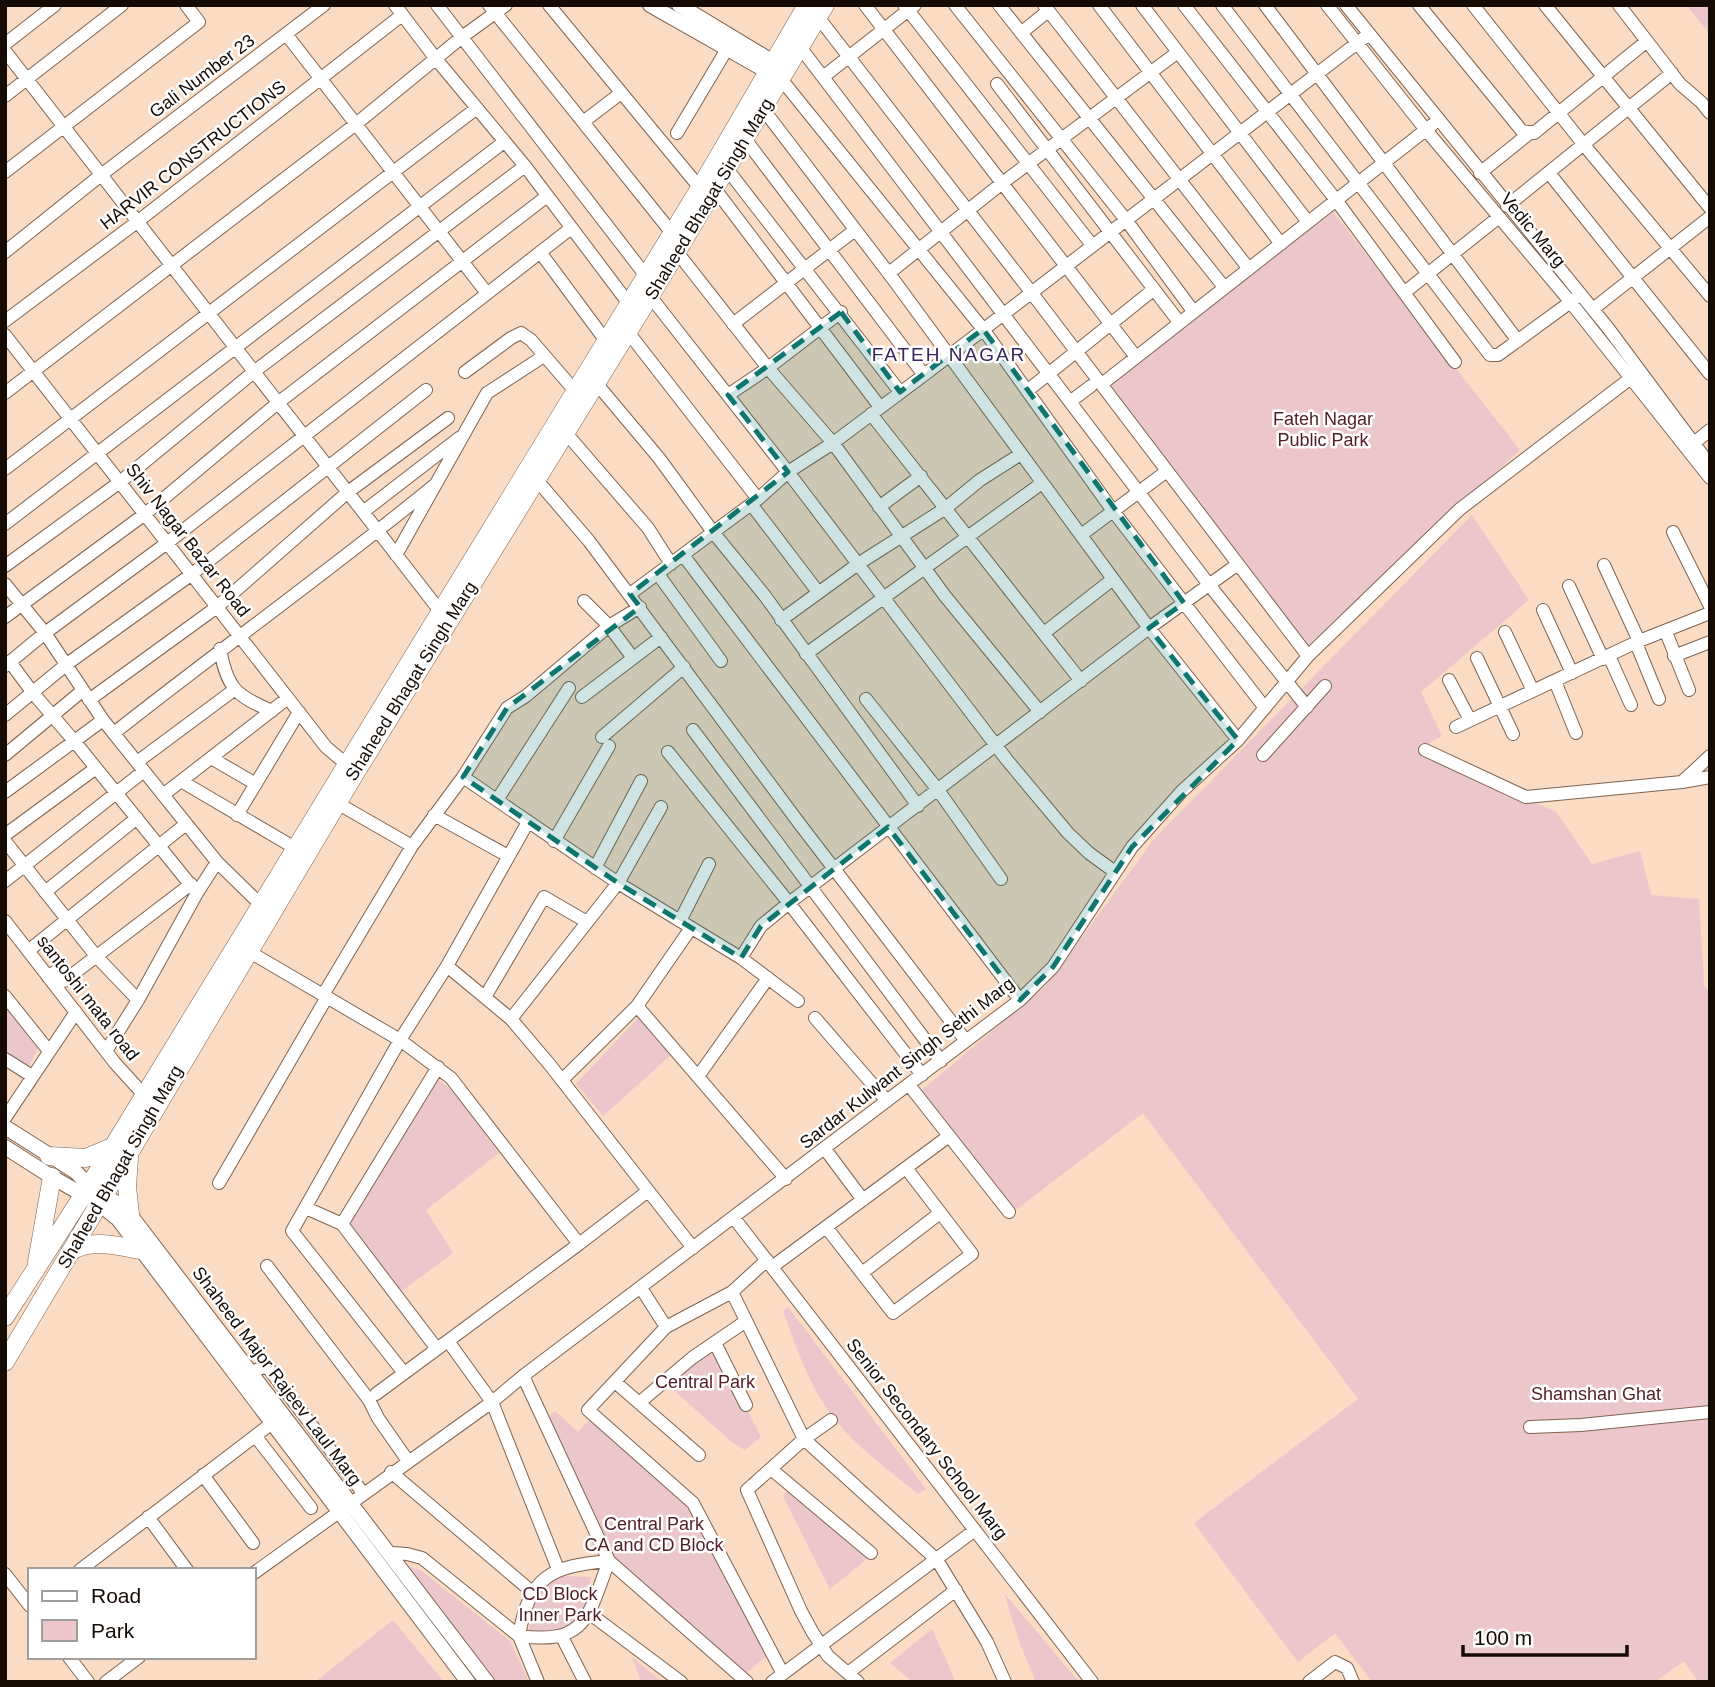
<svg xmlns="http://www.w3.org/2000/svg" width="1715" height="1687" font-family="Helvetica,sans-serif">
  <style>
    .green { fill: #ebc6ca }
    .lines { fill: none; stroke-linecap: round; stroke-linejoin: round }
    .minor-casing { stroke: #7f644f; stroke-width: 14 }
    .tertiary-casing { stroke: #7f644f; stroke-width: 16 }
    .secondary-casing { stroke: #7f644f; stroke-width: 19 }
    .minor { stroke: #fff; stroke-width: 12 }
    .tertiary { stroke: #fff; stroke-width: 14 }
    .secondary { stroke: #fff; stroke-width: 18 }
    .marked { fill: #0f766e; fill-opacity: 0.2; stroke: #0f766e; stroke-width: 5; stroke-dasharray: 14 9; stroke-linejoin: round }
    .labels { text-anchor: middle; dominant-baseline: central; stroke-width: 5; stroke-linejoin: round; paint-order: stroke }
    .street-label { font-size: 18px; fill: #150b04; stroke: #fff }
    .park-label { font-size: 18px; fill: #521c28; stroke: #fff }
    .neighbourhood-label { font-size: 19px; letter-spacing: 2px; fill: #37255f; stroke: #fff }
  </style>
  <rect width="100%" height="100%" fill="#fadbc3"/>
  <!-- green -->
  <path class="green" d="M 1686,5 L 1710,5 L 1710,34 Z
    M 1333,212 L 1520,450 L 1308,645 L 1111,386 L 1217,300 Z
    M 1472,515 L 1529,600 L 1421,692 L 1442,736 L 1426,745 L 1445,762 L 1556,812 L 1592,864 L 1640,851 L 1651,895 L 1699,899 L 1704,985 L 1710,994 L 1710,1682 L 1699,1682 L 1684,1661 L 1655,1682 L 1372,1682 L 1335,1633 L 1298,1662 L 1194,1523 L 1358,1399 L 1143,1113 L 1009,1215 L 917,1094 L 1045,987 L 1155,838 Z
    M 5,1002 L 39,1047 L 24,1075 L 5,1063 Z
    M 639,1017 L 672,1054 L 603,1116 L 576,1084 Z
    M 437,1079 L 454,1092 L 499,1153 L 426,1210 L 453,1253 L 399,1293 L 343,1226 L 380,1168 L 410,1127 Z
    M 788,1307 L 926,1489 L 918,1494 C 889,1470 857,1448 834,1418 C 810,1388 796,1347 783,1311 Z
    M 715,1346 L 761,1437 L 745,1450 L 733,1443 L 668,1385 Z
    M 555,1411 L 578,1432 L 593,1416 L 694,1499 L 713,1527 L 769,1654 L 743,1676 L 607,1562 L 546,1419 Z
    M 789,1489 L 873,1554 L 830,1589 L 783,1496 Z
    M 408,1567 L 419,1569 L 510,1641 L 529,1682 L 496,1682 Z
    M 562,1576 L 591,1577 L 585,1613 C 565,1629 556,1638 529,1630 C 532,1596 534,1594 562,1576 Z
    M 1004,1593 L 1079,1682 L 1036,1682 L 1019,1641 Z
    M 393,1620 L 444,1682 L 315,1682 Z
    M 932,1629 L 956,1682 L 913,1682 L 890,1663 Z
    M 632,1657 L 662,1682 L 641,1682 Z"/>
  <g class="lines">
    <!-- minor casing -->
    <g class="minor-casing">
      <path id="minor" d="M 395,5 L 436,59 L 525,166 L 629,304
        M 437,5 L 646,276
        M 489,5 L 672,233
        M 549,5 L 700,188
        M 865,5 L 1136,357
        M 904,5 L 1092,245
        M 955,5 L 1126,220 L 1193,311
        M 999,5 L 1224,287
        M 1044,5 L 1249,269
        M 1099,5 L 1281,244
        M 1142,5 L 1308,222
        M 1184,5 L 1336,200 L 1455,362
        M 1222,5 L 1490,355 L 1498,355 L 1576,298
        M 1265,5 L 1518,341
        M 1327,5 L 1426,130 L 1568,299 L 1710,478
        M 1346,5 L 1608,328 L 1710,465
        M 1419,5 L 1522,131 L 1534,133 L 1647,41
        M 1473,5 L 1584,145 L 1710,296
        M 1545,5 L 1710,208
        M 1619,5 L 1680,84 L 1701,102 L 1710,113
        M 818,17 L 1031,292 L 1308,656
        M 1021,33 L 1048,11
        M 286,34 L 486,292
        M 5,44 L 55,5
        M 800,47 L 1210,586 L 1307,707
        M 5,51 L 440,611
        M 823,77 L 915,5
        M 781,79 L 983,329 L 1113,511 L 1265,708
        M 997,84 L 1179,322
        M 5,96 L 122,5
        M 763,109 L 893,279 L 1149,628 L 1238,564
        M 583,122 L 621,93
        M 677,133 L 727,49
        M 745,139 L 924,375
        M 727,169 L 900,392
        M 5,172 L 199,22 L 186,5
        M 1480,173 L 1531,132
        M 1549,173 L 1710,374
        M 715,189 L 880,407
        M 1507,206 L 1672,73
        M 5,252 L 101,175 L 324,5
        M 540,252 L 606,341
        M 677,252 L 768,368 L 833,443 L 945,596 L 1040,712
        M 889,273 L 1001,184 L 1178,52
        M 1405,292 L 1499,217
        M 650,296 L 788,472 L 1007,760 L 1068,833 L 1089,853 L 1115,872
        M 1593,309 L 1710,217
        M 5,321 L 137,222 L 402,15
        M 733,324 L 855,230
        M 628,332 L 758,499
        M 5,335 L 326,747 L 352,769
        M 465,372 L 511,338 L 521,333 L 531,340 L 575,391
        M 596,383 L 659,458 L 713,532 L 765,596 L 918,806
        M 1102,384 L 1432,125
        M 1027,391 L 1153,290
        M 5,393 L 356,124 L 462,37 L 506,5
        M 728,395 L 768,368 L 841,312
        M 1071,401 L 1091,386
        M 871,414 L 1081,681
        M 565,432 L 648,528 L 671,564
        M 1694,443 L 1710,430
        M 5,469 L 477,108
        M 536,479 L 589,541 L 799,823 L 966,1041
        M 751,504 L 818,592
        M 879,507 L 921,476
        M 363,512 L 459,438
        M 5,524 L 504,142
        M 1673,532 L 1710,606
        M 1081,535 L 1167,471
        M 396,555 L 487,393 L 544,356
        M 683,555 L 1020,1000
        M 1604,565 L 1639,641
        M 5,566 L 120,482 L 255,371 L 525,166
        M 658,574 L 721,661
        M 5,584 L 45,633 L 103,720 L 217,862 L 260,904
        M 1569,586 L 1603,659
        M 630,594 L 758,499 L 788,472 L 833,443 L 924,375 L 1369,34
        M 584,601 L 609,626 L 633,658
        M 1543,610 L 1572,673
        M 5,617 L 145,514 L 279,402 L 546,197
        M 781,620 L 858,564 L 946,508 L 980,480 L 1021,454
        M 1505,632 L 1533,691
        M 1666,632 L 1689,690
        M 1044,633 L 1113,579
        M 1636,643 L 1659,699
        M 220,649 C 227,688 236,696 272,711
        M 806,654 L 1042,483
        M 1609,656 L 1631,705
        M 1674,656 L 1710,642
        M 1477,658 L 1513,734
        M 10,662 L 33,693 L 75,742 L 197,893 L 217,862
        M 5,666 L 45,633 L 167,543 L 570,229
        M 1449,680 L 1470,720
        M 1555,681 L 1576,733
        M 582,697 L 661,637
        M 866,699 L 938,790 L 1001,879
        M 89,700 L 217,607 L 348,492 L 448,418
        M 5,715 L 67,664 L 192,574 L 426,390
        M 1456,727 L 1639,641 L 1710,613
        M 693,730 L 941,1061
        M 114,733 C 220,649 331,570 436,484
        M 602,737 L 684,667
        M 1425,750 L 1526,797 L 1682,782 L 1710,756
        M 668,752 L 789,903 L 922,1075
        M 5,755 L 82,691
        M 1263,755 L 1325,686
        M 211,758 L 256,784
        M 137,762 L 234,690
        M 463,777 L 618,883 L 741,958 L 798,1001
        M 181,781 L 295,848
        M 1682,782 L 1710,777
        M 5,792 L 103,720
        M 163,795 L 288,698
        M 497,800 L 569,688
        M 337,803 L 412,846
        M 237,815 L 299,712
        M 434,815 L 508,856
        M 5,835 L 96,768
        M 5,841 L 96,956 L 138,1000
        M 554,841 L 609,746
        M 595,868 L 641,781
        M 5,881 L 144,771
        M 45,892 L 137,818
        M 5,921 L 115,1063 L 144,1095
        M 680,921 L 709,864
        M 28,951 L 186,824
        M 248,951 L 400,1040 L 451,1078 L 579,1244 L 648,1191
        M 741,958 L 761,926 L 789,903 L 1149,628 L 1238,740
        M 447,966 L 528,822
        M 48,977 L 56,971 L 64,981 L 191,884
        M 323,995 L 412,846 L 463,777 L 507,708 L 526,696 L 609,626 L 640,607
        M 5,996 L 49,1051
        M 485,997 L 544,897 L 587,922
        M 637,1006 L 786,1179
        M 815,1018 L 887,1101
        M 511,1019 L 618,883 L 661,807
        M 106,1051 L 138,1000 L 197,893
        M 5,1059 L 32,1076
        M 699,1075 L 768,978
        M 562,1080 L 637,1006 L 691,928
        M 909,1085 L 1009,1212
        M 5,1118 L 76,1012
        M 825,1149 L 863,1200
        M 219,1183 L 327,997
        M 306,1208 L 342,1224 L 437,1349
        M 734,1218 L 1092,1682
        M 342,1224 L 438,1067
        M 826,1227 L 893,1313 L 972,1254 L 906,1168
        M 767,1260 L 732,1292 L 804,1439 L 937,1560 L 987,1642 L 1005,1682
        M 267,1266 L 369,1400 L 378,1418 L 408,1461
        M 772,1267 L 949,1136
        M 862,1273 L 940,1213
        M 641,1288 L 666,1327 L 732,1292
        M 666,1327 L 588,1410 L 693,1503 L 783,1674
        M 448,1341 L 492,1402 L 558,1569
        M 715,1343 L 746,1405
        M 251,1372 L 264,1367 L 269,1369 L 363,1493
        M 404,1373 L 292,1231 L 400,1040 L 447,966 L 511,1019 L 550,1065 L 693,1248
        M 523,1376 L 609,1561 L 747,1682
        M 615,1382 L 699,1455
        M 376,1394 L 579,1244
        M 639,1403 L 692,1358 L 746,1321
        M 831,1420 L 804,1439 L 747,1490 L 801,1611 L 813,1633 L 828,1656 L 858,1682
        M 1530,1427 L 1581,1425 L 1710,1412
        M 256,1437 L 311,1508
        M 771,1469 L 871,1553
        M 391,1472 L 531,1591
        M 203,1475 L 253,1543
        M 148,1517 L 187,1570
        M 391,1553 L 407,1554 L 422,1558 L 519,1636 L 538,1682
        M 609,1561 C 588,1616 587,1645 519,1636 C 529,1576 551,1566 609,1561 Z
        M 80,1570 L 272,1423
        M 254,1573 L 492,1402 L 523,1376 L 1020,1000 L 1053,967 L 1132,847 L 1182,791 L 1238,740 L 1308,656 L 1460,509 L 1640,371
        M 5,1574 L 30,1606
        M 589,1613 L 681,1682
        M 562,1637 L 585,1682
        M 69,1657 L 88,1682
        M 848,1673 L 956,1590
        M 106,1682 L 139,1657
        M 772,1682 L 975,1530
        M 1309,1682 L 1335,1662 L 1347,1668 L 1353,1682"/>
    </g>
    <!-- tertiary casing -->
    <g class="tertiary-casing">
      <path id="tertiary" d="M 650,5 L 777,77
        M 679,5 L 780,66
        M 5,1127 L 76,1172 L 89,1186 L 125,1208 L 487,1682
        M 5,1147 L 52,1177 L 99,1204 L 118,1219 L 468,1682"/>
    </g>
    <!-- secondary casing -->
    <g class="secondary-casing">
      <path id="secondary" d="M 49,1156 L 86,1158 L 112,1147
        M 129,1158 L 127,1187 L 130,1214
        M 70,1252 C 91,1238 117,1246 141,1250
        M 37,1262 L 52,1177
        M 5,1317 L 89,1186 L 700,188 L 807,5
        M 5,1362 L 356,772 L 650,296 L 825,5"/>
    </g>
    <!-- minor -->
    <use href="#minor" class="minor"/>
    <!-- tertiary -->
    <use href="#tertiary" class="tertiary"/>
    <!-- secondary -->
    <use href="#secondary" class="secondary"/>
  </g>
  <!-- marked area -->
  <path class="marked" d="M 841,312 L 900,392 L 983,329 L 1184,603 L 1149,628 L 1238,740 L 1132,847 L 1053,967 L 1020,1000 L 888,827 L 761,926 L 741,958 L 618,883 L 463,777 L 507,708 L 640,607 L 630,594 L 788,472 L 728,395 Z"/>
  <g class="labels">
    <!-- street labels -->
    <g class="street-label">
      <text transform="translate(202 76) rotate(-37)">Gali Number 23</text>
      <text transform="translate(193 155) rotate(-38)">HARVIR CONSTRUCTIONS</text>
      <text transform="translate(709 199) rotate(-59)">Shaheed Bhagat Singh Marg</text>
      <text transform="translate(1533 230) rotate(50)">Vedic Marg</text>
      <text transform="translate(188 540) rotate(52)">Shiv Nagar Bazar Road</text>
      <text transform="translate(411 681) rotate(-58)">Shaheed Bhagat Singh Marg</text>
      <text transform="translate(88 998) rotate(52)">santoshi mata road</text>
      <text transform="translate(907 1063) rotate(-38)">Sardar Kulwant Singh Sethi Marg</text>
      <text transform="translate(120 1167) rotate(-60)">Shaheed Bhagat Singh Marg</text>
      <text transform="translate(277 1376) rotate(53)">Shaheed Major Rajeev Laul Marg</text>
      <text transform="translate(927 1439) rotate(52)">Senior Secondary School Marg</text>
    </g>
    <!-- park labels -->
    <g class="park-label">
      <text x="1323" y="419">Fateh Nagar<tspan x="1323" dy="21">Public Park</tspan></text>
      <text x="705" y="1382">Central Park</text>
      <text x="1596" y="1394">Shamshan Ghat</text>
      <text x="654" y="1524">Central Park<tspan x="654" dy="21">CA and CD Block</tspan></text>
      <text x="560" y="1594">CD Block<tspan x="560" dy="21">Inner Park</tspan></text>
    </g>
    <!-- neighbourhood labels -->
    <g class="neighbourhood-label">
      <text x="949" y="354">FATEH NAGAR</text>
    </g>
  </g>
  <!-- border -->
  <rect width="1715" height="1687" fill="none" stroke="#150b04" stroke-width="14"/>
  <!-- legend -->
  <rect x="28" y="1568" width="228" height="91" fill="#ffffff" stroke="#a19d9b" stroke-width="2"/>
  <rect x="42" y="1591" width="35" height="10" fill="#ffffff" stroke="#a19d9b" stroke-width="2"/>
  <text x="91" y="1603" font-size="21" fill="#150b04">Road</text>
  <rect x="42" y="1620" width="35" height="21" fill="#ebc6ca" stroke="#a19d9b" stroke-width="2"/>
  <text x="91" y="1638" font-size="21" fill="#150b04">Park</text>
  <!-- scale -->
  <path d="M1463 1645v10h164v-10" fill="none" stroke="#150b04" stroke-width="3.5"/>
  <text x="1474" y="1645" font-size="21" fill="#150b04" stroke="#ffffff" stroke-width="5" paint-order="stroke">100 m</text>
</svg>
